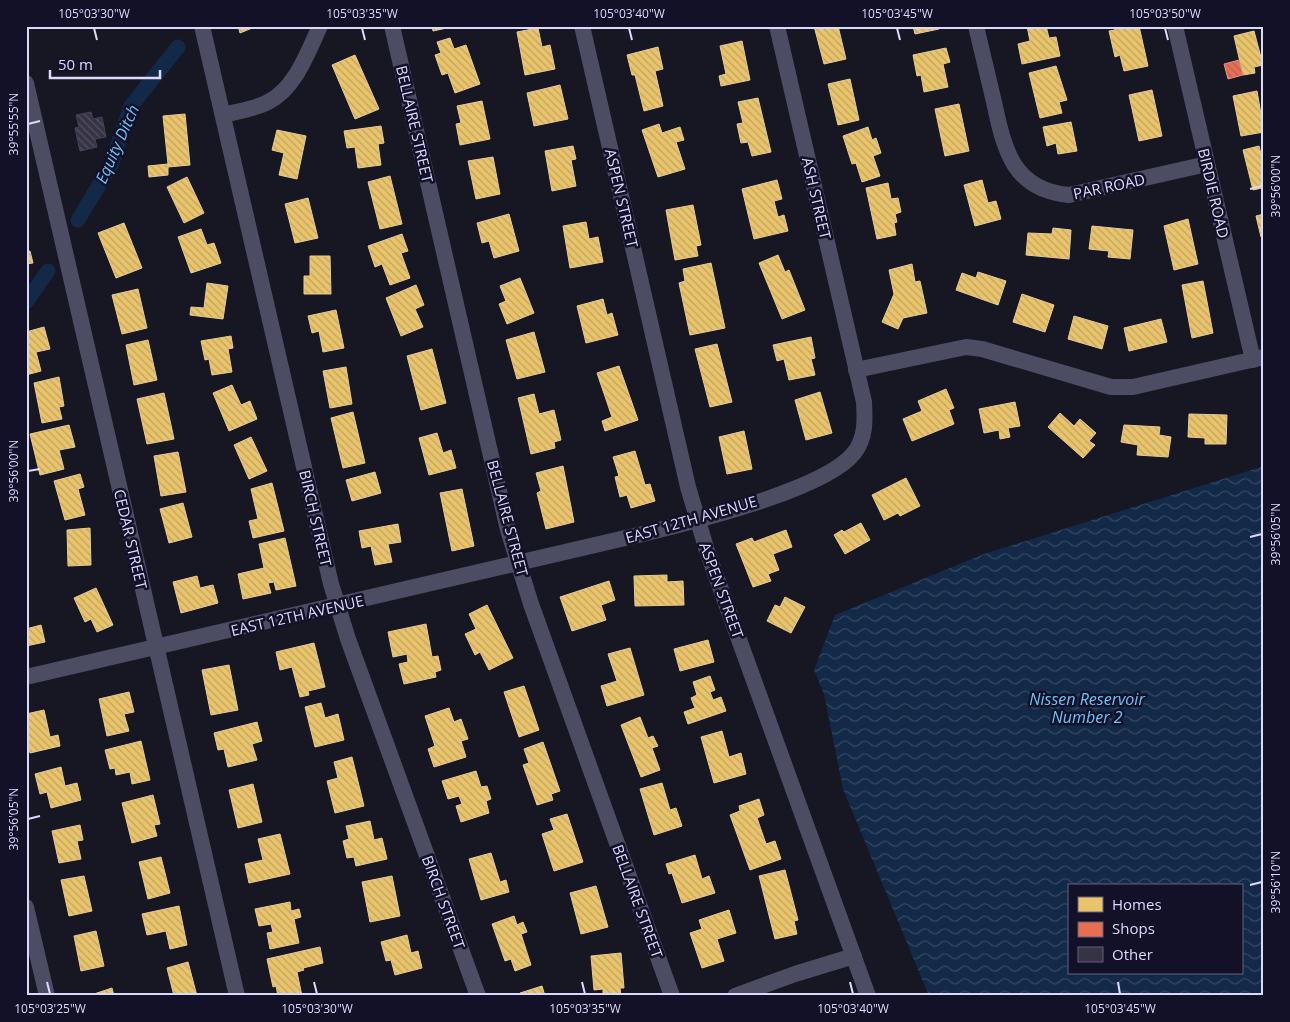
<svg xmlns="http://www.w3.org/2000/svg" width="1290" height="1022" font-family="'Open Sans',sans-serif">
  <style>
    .water { fill: url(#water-waves); fill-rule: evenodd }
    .homes { fill: url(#homes-back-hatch); stroke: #e5cb96 }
    .shops { fill: url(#shops-back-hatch); stroke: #e38f85 }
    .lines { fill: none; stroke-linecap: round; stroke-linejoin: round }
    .canal { stroke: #122a47; stroke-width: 15 }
    .building { fill: url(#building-back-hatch); stroke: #444256 }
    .minor { stroke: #4c4c63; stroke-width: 16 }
    .ticks { fill: none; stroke: #dbdafd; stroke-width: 2 }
    .labels { text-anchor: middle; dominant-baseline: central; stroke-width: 5; stroke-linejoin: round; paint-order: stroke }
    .street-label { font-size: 15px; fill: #dbdafd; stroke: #131128 }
    .water-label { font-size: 16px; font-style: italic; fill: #6dc2f8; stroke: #131128 }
    .neatline { fill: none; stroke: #dbdafd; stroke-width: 2 }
    .ticks-label { font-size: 12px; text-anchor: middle; fill: #dbdafd }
  </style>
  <defs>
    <pattern id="water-waves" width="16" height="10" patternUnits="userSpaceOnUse" patternTransform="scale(1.25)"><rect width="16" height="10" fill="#122a47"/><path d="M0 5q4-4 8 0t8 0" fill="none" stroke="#344862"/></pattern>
    <pattern id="homes-back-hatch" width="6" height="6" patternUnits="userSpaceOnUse" patternTransform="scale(1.25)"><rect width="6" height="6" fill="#e9c46a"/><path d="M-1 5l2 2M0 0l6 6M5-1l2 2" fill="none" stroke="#bfa362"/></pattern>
    <pattern id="shops-back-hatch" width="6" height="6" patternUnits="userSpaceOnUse" patternTransform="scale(1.25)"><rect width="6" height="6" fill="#e76f51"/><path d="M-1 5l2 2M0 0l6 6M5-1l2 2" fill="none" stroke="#b66150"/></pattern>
    <pattern id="building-back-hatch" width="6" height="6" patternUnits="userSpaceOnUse" patternTransform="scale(1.25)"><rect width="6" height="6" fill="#363444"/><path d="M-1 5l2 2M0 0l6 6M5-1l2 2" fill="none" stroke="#525160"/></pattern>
  </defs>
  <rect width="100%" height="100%" fill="#171623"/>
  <!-- water -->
  <path class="water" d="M 1264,466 L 1264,996 L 929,996 L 843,789 L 824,694 L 814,670 L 835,615 L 984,554 ZM 1069,886 L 1241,886 L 1241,973 L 1069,973 Z"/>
  <!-- homes -->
  <path class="homes" d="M 238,26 L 257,26 L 240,33 Z
    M 432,26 L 456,26 L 433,31 Z
    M 814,26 L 838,26 L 846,59 L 824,64 Z
    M 913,26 L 939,26 L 939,29 L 915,34 Z
    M 1027,26 L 1046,26 L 1049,38 L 1056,37 L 1060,56 L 1022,64 L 1018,44 L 1030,41 Z
    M 1114,26 L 1139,26 L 1148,66 L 1124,71 L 1120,55 L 1115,57 L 1109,31 L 1115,30 Z
    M 538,28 L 542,47 L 550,45 L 555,69 L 525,75 L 517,32 Z
    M 1254,31 L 1263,65 L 1254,67 L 1255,73 L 1243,75 L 1234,36 Z
    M 450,38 L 454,49 L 466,45 L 480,84 L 455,93 L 448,73 L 442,75 L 435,55 L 441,53 L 437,42 Z
    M 742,41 L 750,80 L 721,86 L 719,76 L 726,74 L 720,46 Z
    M 658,47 L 663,69 L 655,71 L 663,106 L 644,111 L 635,75 L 632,75 L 627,55 Z
    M 946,48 L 950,62 L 943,64 L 948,87 L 924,92 L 921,75 L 917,76 L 913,55 Z
    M 355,55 L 379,109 L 355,119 L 332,65 Z
    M 1056,66 L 1067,100 L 1059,102 L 1062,113 L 1040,118 L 1029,73 Z
    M 850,79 L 859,120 L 838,125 L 828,84 Z
    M 560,85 L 568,119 L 534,126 L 527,93 Z
    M 1152,90 L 1162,136 L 1139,141 L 1129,95 Z
    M 1257,91 L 1264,132 L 1241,136 L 1233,96 Z
    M 758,98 L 771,152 L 752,156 L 748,142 L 741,143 L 737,124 L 743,123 L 738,102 Z
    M 482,101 L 490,139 L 460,145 L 456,124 L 461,123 L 457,106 Z
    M 959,104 L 969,151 L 945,156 L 935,109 Z
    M 185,114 L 190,165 L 168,167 L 168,175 L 149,177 L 148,166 L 168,164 L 163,116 Z
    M 1071,122 L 1077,151 L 1058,154 L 1056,143 L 1047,146 L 1043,127 Z
    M 659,124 L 662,133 L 680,127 L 684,140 L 676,142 L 685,169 L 658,177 L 642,130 Z
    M 381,126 L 384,143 L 378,144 L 381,165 L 358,168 L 355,147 L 347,148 L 344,131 Z
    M 868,127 L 872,140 L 876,138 L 881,153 L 873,156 L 880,176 L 862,182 L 856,163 L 852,164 L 843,136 Z
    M 277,130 L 306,136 L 297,179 L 279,175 L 284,153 L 272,150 Z
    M 573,146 L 576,159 L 571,160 L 576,186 L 552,191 L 545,151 Z
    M 1259,146 L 1264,166 L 1264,193 L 1262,188 L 1253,190 L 1243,150 Z
    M 493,157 L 500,194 L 476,199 L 468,161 Z
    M 390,176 L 402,224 L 380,229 L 368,182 Z
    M 187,177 L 204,213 L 184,223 L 167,187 Z
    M 777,180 L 782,199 L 774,201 L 778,217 L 784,215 L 788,231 L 754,239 L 742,189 Z
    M 982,180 L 988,203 L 996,201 L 1001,219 L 975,226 L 964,185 Z
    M 888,183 L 891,199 L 898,198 L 901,212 L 895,214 L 897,222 L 894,223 L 896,235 L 877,239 L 866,188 Z
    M 308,198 L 318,238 L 295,243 L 285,204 Z
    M 693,205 L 701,245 L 696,246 L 698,256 L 675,260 L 666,210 Z
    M 509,214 L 519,251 L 494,258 L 489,241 L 482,243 L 477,223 Z
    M 1264,214 L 1264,237 L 1261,237 L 1256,216 Z
    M 1188,219 L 1198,264 L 1174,270 L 1164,226 Z
    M 586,222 L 589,239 L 598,237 L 603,262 L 570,268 L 563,226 Z
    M 124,223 L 142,268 L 116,278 L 98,233 Z
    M 1092,226 L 1133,230 L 1130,259 L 1108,257 L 1109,251 L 1089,249 Z
    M 1053,228 L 1071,230 L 1069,259 L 1026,255 L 1028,233 L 1052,234 Z
    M 201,229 L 207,245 L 214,243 L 221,263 L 191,273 L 178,237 Z
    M 402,234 L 408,251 L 401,253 L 410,278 L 390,285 L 382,264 L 375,267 L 368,246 Z
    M 30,251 L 33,263 L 26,264 L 26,252 Z
    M 778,255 L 785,272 L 789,270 L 805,310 L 782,319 L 759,263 Z
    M 310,256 L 330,256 L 331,294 L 304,294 L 304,276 L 310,276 Z
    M 711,263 L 725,328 L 690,335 L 679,283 L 685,281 L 683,269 Z
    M 912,264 L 915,282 L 920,281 L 927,313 L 903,318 L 898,329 L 882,322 L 894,294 L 889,270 Z
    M 978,272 L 1006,281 L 998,305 L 956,290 L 962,273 L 976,278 Z
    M 520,278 L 534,313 L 507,324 L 499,304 L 506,301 L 500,286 Z
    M 1203,281 L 1213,333 L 1192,338 L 1182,285 Z
    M 207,283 L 228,286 L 223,319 L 190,315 L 191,307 L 204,308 Z
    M 416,285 L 424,305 L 415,309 L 423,327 L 401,336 L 386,298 Z
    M 138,289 L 147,328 L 122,334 L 112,295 Z
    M 1022,294 L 1054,305 L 1045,332 L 1013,322 Z
    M 603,299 L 607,315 L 612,313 L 618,335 L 586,343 L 577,306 Z
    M 336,310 L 344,348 L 323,352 L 319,331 L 312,333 L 308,316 Z
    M 1074,316 L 1108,326 L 1102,349 L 1068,339 Z
    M 1161,319 L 1167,342 L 1129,351 L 1124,328 Z
    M 44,327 L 50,349 L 36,352 L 41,371 L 26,375 L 26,332 Z
    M 534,332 L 545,372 L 517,379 L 506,340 Z
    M 231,336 L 233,348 L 228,349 L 232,372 L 212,375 L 209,359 L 205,360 L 201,341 Z
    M 811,337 L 815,358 L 811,359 L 815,375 L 789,380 L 784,359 L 777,361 L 773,345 Z
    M 148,340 L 157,380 L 134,385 L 126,345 Z
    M 717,344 L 732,402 L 710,407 L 695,349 Z
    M 432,349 L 446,403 L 421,410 L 407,356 Z
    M 619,366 L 638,420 L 605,431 L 602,421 L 612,417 L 597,373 Z
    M 346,367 L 352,404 L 330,408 L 323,371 Z
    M 59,377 L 64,406 L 59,407 L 62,419 L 42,423 L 34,383 Z
    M 232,385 L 241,405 L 250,401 L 257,419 L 229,431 L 213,393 Z
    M 946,389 L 954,408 L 949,410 L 954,424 L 912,441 L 903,419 L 922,411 L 918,401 Z
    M 820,392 L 832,433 L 806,440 L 795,400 Z
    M 164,393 L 174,439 L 147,444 L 137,399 Z
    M 534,394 L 539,414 L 554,410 L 561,440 L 554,442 L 555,448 L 531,454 L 518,398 Z
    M 1015,402 L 1020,426 L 1008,428 L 1010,437 L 1000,439 L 999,430 L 984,433 L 979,409 Z
    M 353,412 L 365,463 L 343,468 L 331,418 Z
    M 1060,413 L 1074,426 L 1080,419 L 1096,433 L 1089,441 L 1095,445 L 1083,458 L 1048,427 Z
    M 1189,414 L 1227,415 L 1226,444 L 1205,444 L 1205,438 L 1188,437 Z
    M 69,425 L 75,447 L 59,450 L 64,469 L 40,475 L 30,434 Z
    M 1124,425 L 1160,427 L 1159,435 L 1171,437 L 1168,457 L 1137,455 L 1138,445 L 1121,442 Z
    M 744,431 L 752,469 L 727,474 L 719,437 Z
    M 437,433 L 443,453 L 451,450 L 456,468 L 429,475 L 419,438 Z
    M 251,437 L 267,471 L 249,479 L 234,445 Z
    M 635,451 L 645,485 L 650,484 L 655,501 L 631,508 L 627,495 L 620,497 L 615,477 L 619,476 L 613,457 Z
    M 178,452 L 186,492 L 161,496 L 154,456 Z
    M 563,466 L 574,522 L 546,529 L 537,493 L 541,491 L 536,473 Z
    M 375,472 L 381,493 L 352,501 L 346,480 Z
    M 80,474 L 84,487 L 78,489 L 85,515 L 65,520 L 54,481 Z
    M 906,478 L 920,506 L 900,516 L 898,513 L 884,520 L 872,495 Z
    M 272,483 L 284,531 L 253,538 L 249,521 L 258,519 L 251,489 Z
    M 462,489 L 474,546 L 452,551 L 440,493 Z
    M 183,503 L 192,537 L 169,543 L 160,509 Z
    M 861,523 L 870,540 L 845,554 L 834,535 L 842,530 L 844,532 Z
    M 398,524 L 401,542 L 388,544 L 392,562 L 375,565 L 371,546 L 362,548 L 359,531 Z
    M 90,528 L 91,565 L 68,566 L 67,530 Z
    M 786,530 L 792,547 L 773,554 L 779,570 L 768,574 L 771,581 L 753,587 L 736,544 L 752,538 L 754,542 Z
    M 285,538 L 296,586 L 276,590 L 274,582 L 268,583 L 271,593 L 243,599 L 238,574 L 264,568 L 259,544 Z
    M 667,575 L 667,582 L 683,581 L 684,605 L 635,606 L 634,576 Z
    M 197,576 L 200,588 L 213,585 L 218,603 L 181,613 L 173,582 Z
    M 609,581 L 615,600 L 601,605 L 606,620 L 572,631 L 560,597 Z
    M 96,588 L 113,625 L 97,632 L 91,619 L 85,622 L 74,598 Z
    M 785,597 L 805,607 L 791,633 L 767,621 L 775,605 L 780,607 Z
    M 487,605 L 513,658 L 489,670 L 480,652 L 475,655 L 465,634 L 476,629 L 469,614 Z
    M 426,624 L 432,657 L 438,656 L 441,670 L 435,672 L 436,677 L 404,684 L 399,664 L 408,662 L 407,654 L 393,657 L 388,632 Z
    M 41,625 L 45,642 L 26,646 L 26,629 Z
    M 708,640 L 714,662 L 680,671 L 674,649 Z
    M 314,643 L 325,687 L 308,691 L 309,695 L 300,697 L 292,667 L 280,670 L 276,652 Z
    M 630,648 L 644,695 L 607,706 L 601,686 L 617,681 L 608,654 Z
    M 229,665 L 238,710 L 211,715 L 202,670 Z
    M 710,676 L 715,690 L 710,692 L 713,700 L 721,697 L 726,711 L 688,724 L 684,712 L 695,708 L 691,698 L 697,695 L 693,682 Z
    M 524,686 L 539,730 L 519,737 L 504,692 Z
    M 129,692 L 134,712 L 124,714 L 129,731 L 107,736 L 99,699 Z
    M 321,703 L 325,718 L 338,714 L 344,740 L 315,747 L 305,707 Z
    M 449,708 L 454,722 L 461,719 L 468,739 L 461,741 L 466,757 L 434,767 L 428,749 L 435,746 L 425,716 Z
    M 44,710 L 50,737 L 58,735 L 60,746 L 30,753 L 26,735 L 26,714 Z
    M 640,717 L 648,738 L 653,736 L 658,746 L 652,748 L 660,770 L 641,777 L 621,725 Z
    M 257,722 L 262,741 L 252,744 L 257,760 L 228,767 L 224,749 L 218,750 L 214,733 Z
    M 722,731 L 729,757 L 741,753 L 746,774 L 714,783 L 701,737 Z
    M 141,741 L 150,780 L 132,784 L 130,772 L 116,775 L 115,768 L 110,769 L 105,750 Z
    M 543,742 L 560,791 L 551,794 L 553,800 L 537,805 L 523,765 L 529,763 L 524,749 Z
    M 352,757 L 364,806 L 335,813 L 327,781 L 338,778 L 334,762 Z
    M 61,767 L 65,786 L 77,783 L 81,800 L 51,808 L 47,792 L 40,794 L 35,774 Z
    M 476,771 L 481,787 L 487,786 L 491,799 L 486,801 L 489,813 L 461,822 L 456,806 L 462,804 L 459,796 L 448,799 L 442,781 Z
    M 662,783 L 670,810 L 676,808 L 682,826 L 654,835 L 640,789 Z
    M 253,784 L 262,822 L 238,828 L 229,790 Z
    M 153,795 L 160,824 L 154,825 L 157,836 L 132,843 L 122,803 Z
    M 759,799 L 764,815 L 757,818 L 766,844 L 775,841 L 781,859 L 750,870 L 730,815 L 740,811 L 739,806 Z
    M 567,814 L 583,862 L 554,871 L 542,834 L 554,830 L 550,819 Z
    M 370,821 L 374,840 L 382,838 L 387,859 L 356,866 L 354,857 L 347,858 L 343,841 L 349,839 L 346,826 Z
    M 80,825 L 83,840 L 77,841 L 81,859 L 59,863 L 52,831 Z
    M 280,834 L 290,874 L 249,883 L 245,864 L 263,860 L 258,839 Z
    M 491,853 L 500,882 L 506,880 L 509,892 L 481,900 L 469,859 Z
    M 695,855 L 702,879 L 709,876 L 715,893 L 682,903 L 672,873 L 669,874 L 666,864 Z
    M 161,857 L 170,893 L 148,899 L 139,862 Z
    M 785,870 L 798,920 L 794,921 L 797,934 L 775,939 L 759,876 Z
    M 84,876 L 92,911 L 69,916 L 61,880 Z
    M 392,876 L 400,916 L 370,922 L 362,882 Z
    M 596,886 L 608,927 L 581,934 L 570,893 Z
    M 290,902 L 291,911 L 299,909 L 301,917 L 294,919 L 299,943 L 270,949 L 267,933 L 273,932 L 271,924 L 259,926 L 255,909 Z
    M 179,906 L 187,945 L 170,949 L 166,931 L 147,935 L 142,914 Z
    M 729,910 L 736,933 L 717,939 L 724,961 L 702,968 L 690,933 L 702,929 L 699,920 Z
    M 514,916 L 517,925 L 523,922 L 527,932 L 521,934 L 531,965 L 515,971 L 511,959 L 505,961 L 492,924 Z
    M 96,931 L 104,966 L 81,971 L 74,936 Z
    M 407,935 L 411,953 L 418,951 L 422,968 L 395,975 L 391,960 L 386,961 L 381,942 Z
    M 320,947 L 323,963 L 303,968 L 304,970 L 297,972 L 302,996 L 278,996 L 276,986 L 273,987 L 267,959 Z
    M 621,953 L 624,988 L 620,988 L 621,996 L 603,996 L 603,989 L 594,990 L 591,956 Z
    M 188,962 L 197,996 L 174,996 L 167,968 Z
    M 542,986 L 545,996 L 521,996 L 520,993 Z
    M 112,988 L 114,996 L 120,996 L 88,996 Z"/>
  <!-- shops -->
  <path class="shops" d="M 1239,60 L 1243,75 L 1228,79 L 1224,64 Z"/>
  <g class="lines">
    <!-- canal -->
    <path class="canal" d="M 78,220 L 111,165 L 131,106 L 178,47
      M 26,302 L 48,271"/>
  </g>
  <!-- building -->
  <path class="building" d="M 91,112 L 93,119 L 102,117 L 106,137 L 95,139 L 97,147 L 80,151 L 75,128 L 79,127 L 76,115 Z"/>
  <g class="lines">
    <!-- minor -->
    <path class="minor" d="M 202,26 L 331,584 L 348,639 L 478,996
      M 392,26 L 508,530 L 531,604 L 672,996
      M 582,26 L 688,487 L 707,551 L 868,996
      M 976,26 C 982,51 988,77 994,102 C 1004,148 1012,190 1069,195 L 1207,164
      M 1175,26 L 1253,360
      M 26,83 L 237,996
      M 223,115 C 238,111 255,109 268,102 C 295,89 308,52 320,26
      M 856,370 L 966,347 L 982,349 L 1111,387 L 1133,387 L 1264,357
      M 26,677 L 651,532 C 698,520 826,489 854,453 C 866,438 865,420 864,402 L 777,26
      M 26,907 L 47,996
      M 735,996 L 795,974 L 854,956"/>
  </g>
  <!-- ticks -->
  <path class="ticks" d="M 94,28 L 97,40M 362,28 L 365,40M 629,28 L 632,40M 897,28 L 900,40M 1165,28 L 1168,40M 28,124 L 40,121M 1250,189 L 1262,186M 28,471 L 40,469M 1250,537 L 1262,534M 28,819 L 40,816M 1250,885 L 1262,882M 47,982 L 50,994M 314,982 L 317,994M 582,982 L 585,994M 850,982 L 853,994M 1118,982 L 1120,994"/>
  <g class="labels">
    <!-- street labels -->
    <g class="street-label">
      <text transform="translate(415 124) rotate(77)">BELLAIRE STREET</text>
      <text transform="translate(1109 186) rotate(-12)">PAR ROAD</text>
      <text transform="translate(1214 193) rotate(77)">BIRDIE ROAD</text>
      <text transform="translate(622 198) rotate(77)">ASPEN STREET</text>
      <text transform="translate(817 198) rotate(77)">ASH STREET</text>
      <text transform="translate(316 518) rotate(77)">BIRCH STREET</text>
      <text transform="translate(508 518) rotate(75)">BELLAIRE STREET</text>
      <text transform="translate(691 519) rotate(-16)">EAST 12TH AVENUE</text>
      <text transform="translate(131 539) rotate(77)">CEDAR STREET</text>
      <text transform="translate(722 590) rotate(70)">ASPEN STREET</text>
      <text transform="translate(297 615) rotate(-13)">EAST 12TH AVENUE</text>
      <text transform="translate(638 901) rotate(70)">BELLAIRE STREET</text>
      <text transform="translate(444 902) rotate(70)">BIRCH STREET</text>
    </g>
    <!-- water labels -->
    <g class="water-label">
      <text transform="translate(117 144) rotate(-66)">Equity Ditch</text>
      <text x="1087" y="699">Nissen Reservoir<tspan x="1087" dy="18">Number 2</tspan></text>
    </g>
  </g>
  <!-- border -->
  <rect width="1290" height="1022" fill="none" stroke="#131128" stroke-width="55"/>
  <!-- legend -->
  <rect x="1068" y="884" width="175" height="90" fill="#131128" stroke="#63617d"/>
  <rect x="1078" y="897" width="25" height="15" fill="#e9c46a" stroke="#63617d"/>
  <text x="1112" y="910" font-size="15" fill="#dbdafd">Homes</text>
  <rect x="1078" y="922" width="25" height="15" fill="#e76f51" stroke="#63617d"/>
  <text x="1112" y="934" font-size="15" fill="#dbdafd">Shops</text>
  <rect x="1078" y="947" width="25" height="15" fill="#363444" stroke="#63617d"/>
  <text x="1112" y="960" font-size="15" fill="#dbdafd">Other</text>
  <!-- scale -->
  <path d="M50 70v8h110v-8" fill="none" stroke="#dbdafd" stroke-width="2.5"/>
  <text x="58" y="70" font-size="15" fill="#dbdafd" stroke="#131128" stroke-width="4" paint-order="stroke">50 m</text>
  <rect x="28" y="28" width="1234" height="966" class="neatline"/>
  <g class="ticks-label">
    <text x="94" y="18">105°03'30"W</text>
    <text x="362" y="18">105°03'35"W</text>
    <text x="629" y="18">105°03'40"W</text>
    <text x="897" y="18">105°03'45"W</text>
    <text x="1165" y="18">105°03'50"W</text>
    <text transform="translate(14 124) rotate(-90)" y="4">39°55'55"N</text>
    <text transform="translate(1276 186) rotate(-90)" y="4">39°56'00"N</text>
    <text transform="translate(14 471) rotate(-90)" y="4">39°56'00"N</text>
    <text transform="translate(1276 534) rotate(-90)" y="4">39°56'05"N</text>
    <text transform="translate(14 819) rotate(-90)" y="4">39°56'05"N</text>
    <text transform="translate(1276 882) rotate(-90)" y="4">39°56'10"N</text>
    <text x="50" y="1013">105°03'25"W</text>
    <text x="317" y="1013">105°03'30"W</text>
    <text x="585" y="1013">105°03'35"W</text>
    <text x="853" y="1013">105°03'40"W</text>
    <text x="1120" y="1013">105°03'45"W</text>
  </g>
</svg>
